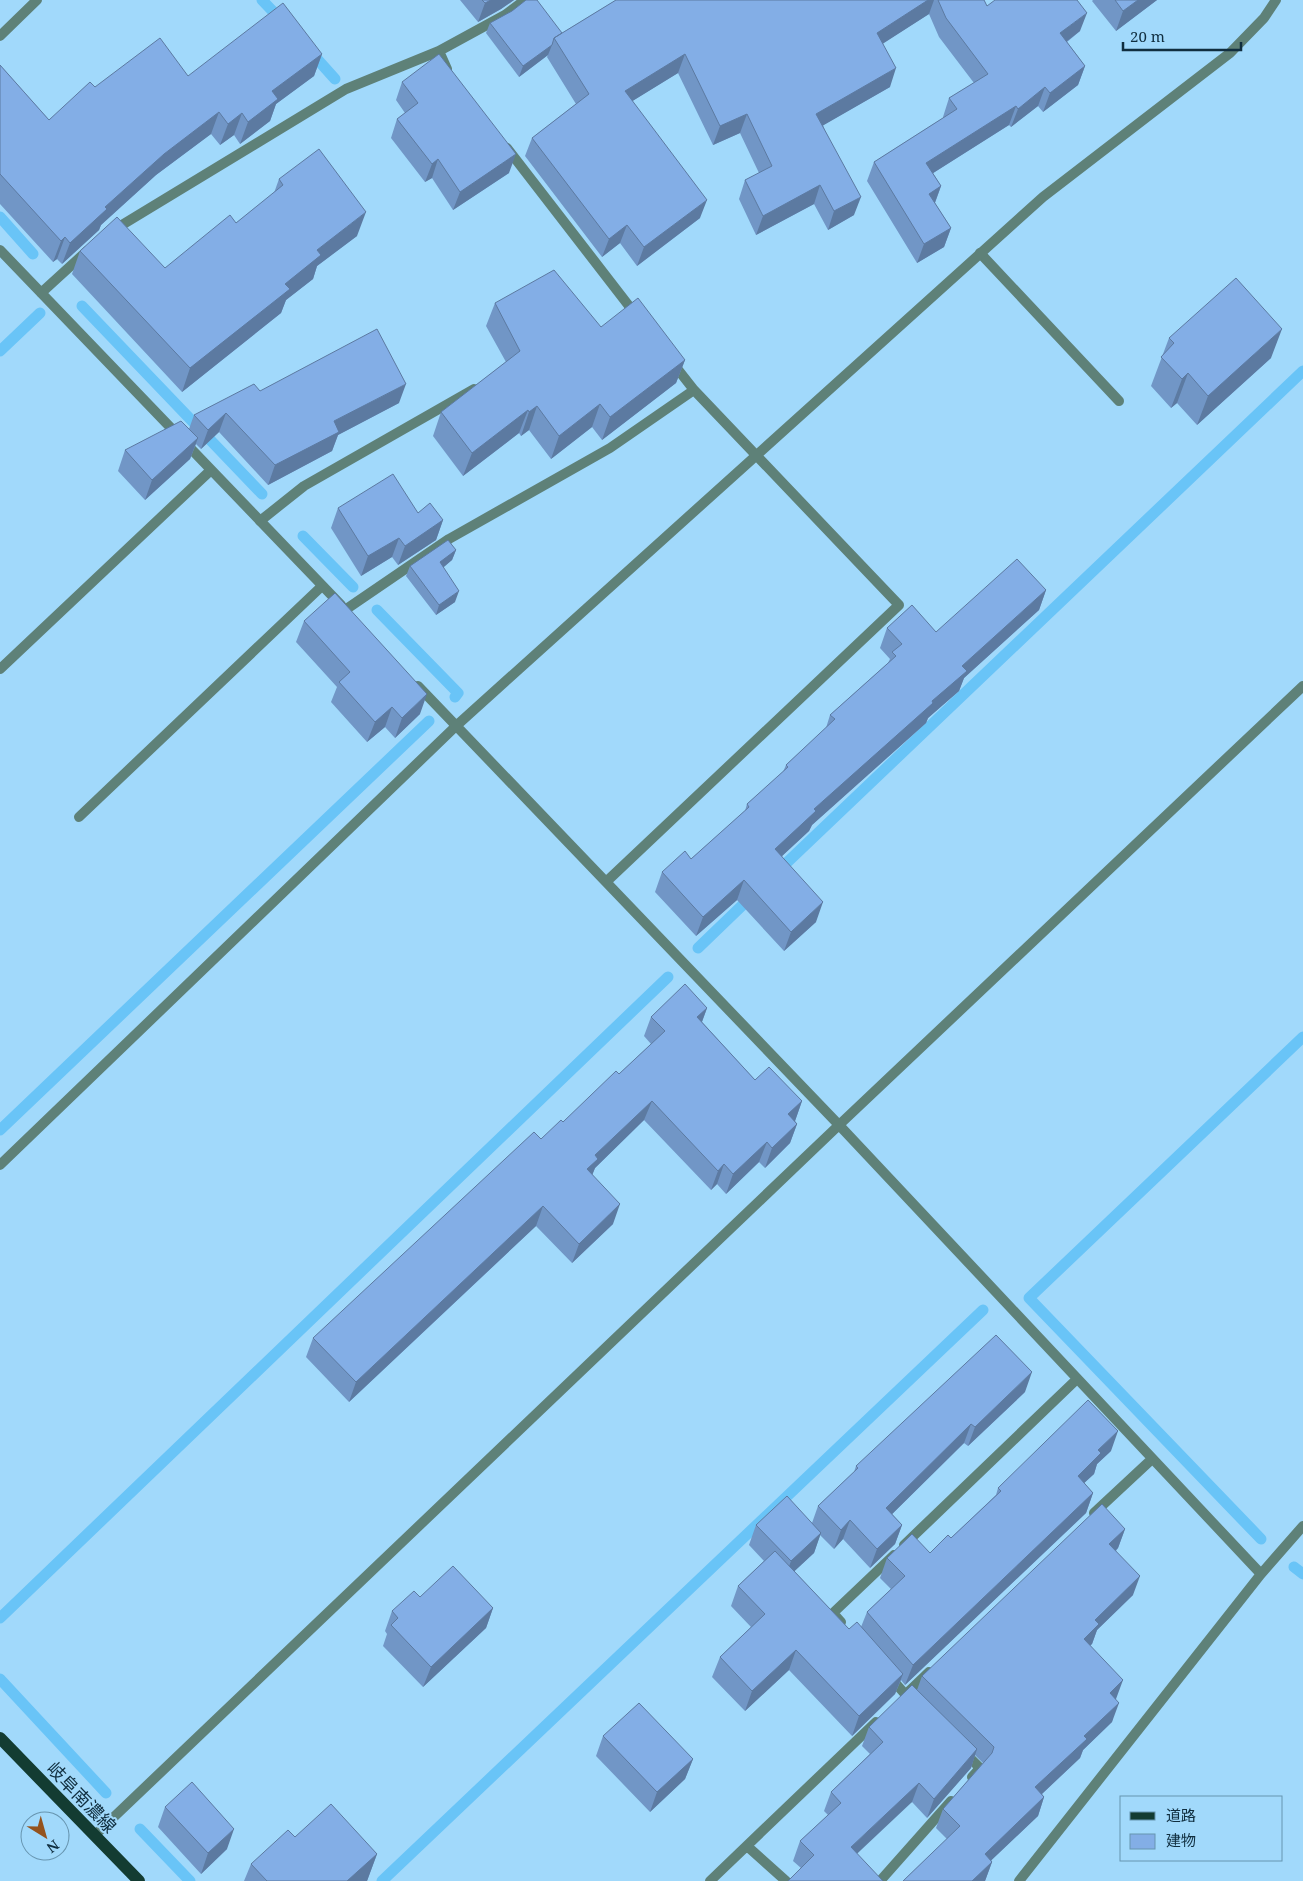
<svg xmlns="http://www.w3.org/2000/svg" width="1303" height="1881" font-family="'Noto Serif','Noto Sans JP',serif">
  <style>
    .lines { fill: none; stroke-linecap: round; stroke-linejoin: round }
    .stream { stroke: #69c4f7; stroke-width: 11 }
    .lane { stroke: #5e8178; stroke-width: 10 }
    .street { stroke: #5e8178; stroke-width: 10 }
    .primary { stroke: #133c32; stroke-width: 12 }
    .wall { fill: #7196c6 }
    .shaded-wall { fill: #5c7aa1 }
    .building { fill: #83aee6; stroke: #5c7aa1 }
    .labels { text-anchor: middle; dominant-baseline: central; stroke-width: 4; stroke-linejoin: round; paint-order: stroke }
    .street-label { font-size: 18px; fill: #102e3f; stroke: #a1d9fb }
  </style>
  <rect width="100%" height="100%" fill="#a1d9fb"/>
  <g class="lines">
    <!-- stream -->
    <path class="stream" d="M 262,0 L 283,22
      M 309,50 L 335,79
      M 0,217 L 33,254
      M 82,306 L 262,494
      M 0,351 L 40,313
      M 303,536 L 353,587
      M 377,610 L 458,693 L 455,697
      M 777,872 L 1303,371
      M 698,948 L 753,895
      M 0,1130 L 429,721
      M 1261,1539 L 1029,1298 L 1303,1037
      M 1294,1567 L 1303,1574
      M 0,1618 L 668,977
      M 0,1679 L 106,1793
      M 140,1829 L 190,1881
      M 382,1881 L 983,1310"/>
    <!-- lane -->
    <path class="lane" d="M 980,253 L 1119,401
      M 260,521 L 304,486 L 474,389
      M 79,817 L 322,586"/>
    <!-- street -->
    <path class="street" d="M 0,36 L 37,0
      M 439,51 L 447,69
      M 507,148 L 636,315
      M 112,231 L 346,89 L 439,51 L 505,15 L 525,0
      M 0,250 L 341,605
      M 41,293 L 87,251
      M 345,610 L 449,539 L 610,448 L 694,390
      M 0,669 L 211,470
      M 418,686 L 839,1125 L 1261,1574
      M 606,882 L 899,605 L 694,390 L 672,362
      M 0,1165 L 456,726 L 1043,197 L 1230,53 L 1264,18 L 1276,0
      M 1094,1513 L 1152,1459
      M 904,1545 L 1077,1379
      M 841,1622 L 833,1613 L 894,1555
      M 890,1677 L 912,1702
      M 905,1695 L 929,1672
      M 964,1752 L 980,1768 L 972,1777
      M 95,1835 L 839,1125 L 1303,686
      M 747,1846 L 786,1881
      M 710,1881 L 876,1722
      M 880,1881 L 951,1801
      M 1019,1881 L 1261,1574 L 1303,1526"/>
    <!-- primary -->
    <path class="primary" d="M 0,1738 L 139,1881"/>
  </g>
  <!-- wall -->
  <path class="wall" d="M 460,0 L 514,0 L 501,9 L 478,22 Z
    M 616,0 L 984,0 L 987,6 L 1080,31 L 1067,42 L 1085,66 L 1078,85 L 1043,112 L 1038,106 L 1011,127 L 1009,125 L 933,173 L 941,186 L 935,203 L 951,228 L 944,247 L 917,263 L 867,181 L 874,162 L 943,118 L 943,117 L 949,98 L 974,83 L 939,37 L 929,14 L 883,43 L 890,87 L 823,125 L 854,215 L 828,230 L 814,204 L 756,235 L 739,199 L 745,180 L 759,173 L 740,133 L 713,145 L 678,73 L 632,101 L 700,218 L 637,266 L 620,243 L 602,257 L 525,156 L 532,138 L 576,104 L 547,57 L 548,55 L 519,77 L 486,33 L 490,23 L 562,33 Z
    M 1093,0 L 1157,0 L 1116,31 L 1092,1 Z
    M 322,54 L 314,76 L 276,104 L 270,121 L 240,144 L 234,135 L 220,145 L 211,134 L 156,175 L 101,225 L 99,230 L 62,264 L 57,259 L 53,262 L 0,204 L 0,65 L 49,120 L 95,87 L 188,76 Z
    M 402,82 L 509,173 L 453,210 L 432,178 L 425,182 L 391,138 L 397,119 L 405,113 L 396,100 Z
    M 279,179 L 357,236 L 317,266 L 313,279 L 286,300 L 281,313 L 182,392 L 72,274 L 80,251 L 165,268 L 236,223 L 274,193 Z
    M 495,303 L 601,327 L 685,360 L 676,383 L 602,440 L 592,427 L 551,459 L 529,430 L 521,436 L 519,433 L 463,476 L 433,436 L 441,412 L 506,362 L 486,326 Z
    M 1169,338 L 1271,358 L 1197,425 L 1177,403 L 1171,408 L 1151,386 Z
    M 260,391 L 399,403 L 338,435 L 332,451 L 268,485 L 219,432 L 201,449 L 196,444 L 190,459 L 145,500 L 118,471 L 125,450 L 189,429 L 194,415 Z
    M 338,508 L 418,513 L 443,520 L 436,540 L 398,565 L 392,557 L 361,576 L 331,528 Z
    M 456,550 L 452,560 L 443,567 L 455,602 L 436,615 L 406,576 L 410,566 Z
    M 1046,590 L 1039,610 L 964,678 L 959,691 L 928,718 L 926,723 L 812,825 L 809,831 L 782,856 L 816,922 L 784,951 L 737,900 L 696,936 L 655,892 L 662,872 L 691,859 L 745,811 L 747,804 L 783,772 L 786,765 L 826,728 L 830,715 L 888,663 L 890,659 L 880,648 L 887,628 L 936,632 Z
    M 304,621 L 420,714 L 395,738 L 385,727 L 367,742 L 331,702 L 337,687 L 296,642 Z
    M 707,1008 L 702,1022 L 755,1080 L 802,1101 L 795,1121 L 797,1124 L 790,1143 L 765,1168 L 759,1162 L 726,1194 L 717,1184 L 711,1190 L 644,1120 L 595,1168 L 592,1175 L 613,1224 L 572,1263 L 536,1226 L 349,1402 L 306,1357 L 313,1338 L 541,1139 L 563,1122 L 619,1074 L 651,1044 L 644,1036 L 651,1017 Z
    M 1025,1392 L 968,1446 L 964,1443 L 892,1514 L 902,1525 L 895,1544 L 870,1568 L 843,1539 L 834,1549 L 820,1535 L 814,1553 L 794,1571 L 849,1629 L 861,1627 L 867,1612 L 891,1589 L 880,1578 L 887,1558 L 930,1553 L 951,1538 L 996,1495 L 998,1488 L 1111,1451 L 1097,1464 L 1094,1474 L 1084,1483 L 1093,1493 L 1086,1513 L 905,1685 L 901,1680 L 895,1694 L 852,1736 L 789,1670 L 745,1711 L 712,1677 L 720,1657 L 751,1627 L 731,1606 L 738,1586 L 764,1561 L 749,1545 L 756,1525 L 812,1523 L 818,1506 L 854,1472 L 856,1466 Z
    M 1125,1529 L 1118,1548 L 1116,1551 L 1133,1595 L 1097,1630 L 1092,1644 L 1090,1645 L 1116,1699 L 1116,1700 L 1112,1722 L 1083,1750 L 1080,1758 L 1042,1794 L 1044,1797 L 1038,1816 L 991,1860 L 992,1862 L 985,1881 L 903,1881 L 947,1839 L 936,1828 L 943,1809 L 983,1763 L 975,1755 L 971,1768 L 927,1818 L 912,1802 L 801,1868 L 793,1861 L 800,1841 L 828,1815 L 824,1811 L 831,1792 L 870,1754 L 862,1746 L 869,1727 L 917,1690 L 922,1676 Z
    M 420,1597 L 493,1608 L 486,1628 L 423,1687 L 383,1646 L 387,1634 L 385,1631 L 392,1611 Z
    M 603,1736 L 693,1759 L 685,1779 L 650,1812 L 596,1756 Z
    M 165,1807 L 227,1849 L 201,1874 L 158,1827 Z
    M 295,1837 L 377,1854 L 367,1881 L 244,1881 L 251,1864 Z"/>
  <!-- shaded-wall -->
  <path class="shaded-wall" d="M 491,0 L 514,0 L 501,9 L 478,22 L 485,3 Z
    M 928,0 L 934,0 L 929,14 L 870,52 L 877,33 Z
    M 1138,0 L 1157,0 L 1116,31 L 1123,11 Z
    M 1087,13 L 1080,31 L 1053,52 L 1060,33 Z
    M 552,45 L 548,55 L 519,77 L 523,66 Z
    M 322,54 L 314,76 L 276,104 L 270,121 L 240,144 L 248,122 L 272,91 Z
    M 685,54 L 678,73 L 618,110 L 625,91 Z
    M 1085,66 L 1078,85 L 1043,112 L 1050,93 Z
    M 896,68 L 890,87 L 810,133 L 816,114 Z
    M 1045,87 L 1038,106 L 1011,127 L 1018,109 Z
    M 1016,106 L 1009,125 L 919,182 L 926,163 Z
    M 219,112 L 211,134 L 156,175 L 101,225 L 99,230 L 62,264 L 70,243 L 105,207 L 164,154 Z
    M 242,113 L 234,135 L 220,145 L 228,124 Z
    M 747,114 L 740,133 L 713,145 L 720,126 Z
    M 516,154 L 509,173 L 453,210 L 460,192 Z
    M 438,159 L 432,178 L 425,182 L 432,164 Z
    M 820,185 L 814,204 L 756,235 L 763,216 Z
    M 941,186 L 934,205 L 929,194 Z
    M 861,197 L 854,215 L 828,230 L 834,211 Z
    M 707,200 L 700,218 L 637,266 L 644,247 Z
    M 366,212 L 357,236 L 317,266 L 313,279 L 286,300 L 281,313 L 182,392 L 190,368 L 285,284 L 317,250 Z
    M 627,225 L 620,243 L 602,257 L 609,239 Z
    M 951,228 L 944,247 L 917,263 L 924,244 Z
    M 65,237 L 57,259 L 53,262 L 61,241 Z
    M 1282,329 L 1271,358 L 1197,425 L 1208,396 Z
    M 685,360 L 676,383 L 602,440 L 610,417 Z
    M 1188,373 L 1177,403 L 1171,408 L 1182,379 Z
    M 406,384 L 399,403 L 338,435 L 332,451 L 268,485 L 275,465 L 334,421 Z
    M 600,404 L 592,427 L 551,459 L 559,436 Z
    M 537,406 L 529,430 L 521,436 L 529,412 Z
    M 528,410 L 519,433 L 463,476 L 472,453 Z
    M 226,413 L 219,432 L 201,449 L 208,430 Z
    M 198,438 L 190,459 L 145,500 L 152,480 Z
    M 443,520 L 436,540 L 398,565 L 405,546 Z
    M 399,538 L 392,557 L 361,576 L 368,556 Z
    M 456,550 L 452,560 L 437,573 L 440,562 Z
    M 1046,590 L 1039,610 L 964,678 L 959,691 L 928,718 L 926,723 L 812,825 L 809,831 L 768,869 L 775,849 L 814,809 L 932,701 L 962,666 Z
    M 459,591 L 455,602 L 436,615 L 439,605 Z
    M 427,694 L 420,714 L 395,738 L 402,718 Z
    M 392,707 L 385,727 L 367,742 L 375,722 Z
    M 744,880 L 737,900 L 696,936 L 703,917 Z
    M 823,902 L 816,922 L 784,951 L 791,932 Z
    M 707,1008 L 700,1027 L 697,1017 Z
    M 652,1101 L 644,1120 L 595,1168 L 591,1178 L 587,1169 L 595,1155 Z
    M 802,1101 L 795,1121 L 781,1134 L 788,1114 Z
    M 797,1124 L 790,1143 L 765,1168 L 772,1148 Z
    M 767,1142 L 759,1162 L 726,1194 L 733,1174 Z
    M 724,1164 L 717,1184 L 711,1190 L 718,1171 Z
    M 620,1204 L 613,1224 L 572,1263 L 579,1244 Z
    M 543,1206 L 536,1226 L 349,1402 L 356,1382 Z
    M 1032,1372 L 1025,1392 L 968,1446 L 975,1427 Z
    M 971,1424 L 964,1443 L 879,1527 L 886,1508 Z
    M 1118,1431 L 1111,1451 L 1097,1464 L 1094,1474 L 1070,1496 L 1078,1476 L 1098,1450 Z
    M 1093,1493 L 1086,1513 L 905,1685 L 913,1665 Z
    M 850,1520 L 843,1539 L 834,1549 L 841,1530 Z
    M 902,1525 L 895,1544 L 870,1568 L 877,1549 Z
    M 1125,1529 L 1118,1548 L 1102,1563 L 1109,1544 Z
    M 821,1533 L 814,1553 L 784,1581 L 791,1561 Z
    M 1140,1576 L 1133,1595 L 1097,1630 L 1092,1644 L 1077,1658 L 1084,1639 L 1095,1620 Z
    M 493,1608 L 486,1628 L 423,1687 L 431,1667 Z
    M 796,1650 L 789,1670 L 745,1711 L 752,1691 Z
    M 903,1674 L 895,1694 L 852,1736 L 859,1716 Z
    M 1123,1680 L 1116,1699 L 1103,1712 L 1110,1693 Z
    M 1119,1703 L 1112,1722 L 1083,1750 L 1080,1758 L 1028,1807 L 1035,1787 L 1084,1736 Z
    M 977,1749 L 971,1768 L 927,1818 L 934,1799 Z
    M 693,1759 L 685,1779 L 650,1812 L 657,1792 Z
    M 919,1783 L 912,1802 L 844,1866 L 851,1847 Z
    M 1044,1797 L 1038,1816 L 978,1873 L 985,1854 Z
    M 234,1829 L 227,1849 L 201,1874 L 208,1853 Z
    M 377,1854 L 367,1881 L 347,1881 Z
    M 992,1862 L 985,1881 L 972,1881 Z"/>
  <!-- building -->
  <path class="building" d="M 482,0 L 491,0 L 485,3 Z
    M 526,0 L 537,0 L 562,33 L 554,38 L 552,45 L 523,66 L 490,23 L 512,11 Z
    M 616,0 L 928,0 L 877,33 L 896,68 L 816,114 L 861,197 L 834,211 L 820,185 L 763,216 L 745,180 L 772,166 L 747,114 L 720,126 L 685,54 L 625,91 L 707,200 L 644,247 L 627,225 L 609,239 L 532,138 L 589,94 L 554,38 Z
    M 938,0 L 984,0 L 987,6 L 995,0 L 1077,0 L 1087,13 L 1060,33 L 1085,66 L 1050,93 L 1045,87 L 1018,109 L 1016,106 L 926,163 L 941,186 L 929,194 L 951,228 L 924,244 L 874,162 L 957,109 L 949,98 L 988,74 L 946,18 Z
    M 1115,0 L 1138,0 L 1123,11 Z
    M 283,3 L 322,54 L 272,91 L 278,99 L 248,122 L 242,113 L 228,124 L 219,112 L 164,154 L 105,207 L 107,209 L 70,243 L 65,237 L 61,241 L 0,174 L 0,65 L 49,120 L 90,82 L 95,87 L 160,38 L 188,76 Z
    M 439,54 L 516,154 L 460,192 L 438,159 L 432,164 L 397,119 L 418,103 L 402,82 Z
    M 319,149 L 366,212 L 317,250 L 321,255 L 285,284 L 290,289 L 190,368 L 80,251 L 117,217 L 165,268 L 230,215 L 236,223 L 283,185 L 279,179 Z
    M 554,270 L 601,327 L 638,298 L 685,360 L 610,417 L 600,404 L 559,436 L 537,406 L 529,412 L 528,410 L 472,453 L 441,412 L 520,351 L 495,303 Z
    M 1236,278 L 1282,329 L 1208,396 L 1188,373 L 1182,379 L 1161,357 L 1174,343 L 1169,338 Z
    M 377,329 L 406,384 L 334,421 L 339,432 L 275,465 L 226,413 L 208,430 L 194,415 L 254,384 L 260,391 Z
    M 181,421 L 198,438 L 152,480 L 125,450 Z
    M 393,474 L 418,513 L 430,503 L 443,520 L 405,546 L 399,538 L 368,556 L 338,508 Z
    M 448,540 L 456,550 L 440,562 L 459,591 L 439,605 L 410,566 Z
    M 1017,559 L 1046,590 L 962,666 L 967,671 L 932,701 L 933,703 L 814,809 L 816,811 L 775,849 L 823,902 L 791,932 L 744,880 L 703,917 L 662,872 L 685,851 L 691,859 L 749,807 L 747,804 L 788,767 L 786,765 L 835,719 L 830,715 L 896,656 L 892,652 L 902,644 L 887,628 L 912,605 L 936,632 Z
    M 335,593 L 427,694 L 402,718 L 392,707 L 375,722 L 339,682 L 350,672 L 304,621 Z
    M 685,984 L 707,1008 L 697,1017 L 755,1080 L 769,1067 L 802,1101 L 788,1114 L 797,1124 L 772,1148 L 767,1142 L 733,1174 L 724,1164 L 718,1171 L 652,1101 L 595,1155 L 598,1159 L 587,1169 L 620,1204 L 579,1244 L 543,1206 L 356,1382 L 313,1338 L 534,1132 L 541,1139 L 561,1120 L 563,1122 L 616,1071 L 619,1074 L 665,1031 L 651,1017 Z
    M 996,1335 L 1032,1372 L 975,1427 L 971,1424 L 886,1508 L 902,1525 L 877,1549 L 850,1520 L 841,1530 L 818,1506 L 858,1468 L 856,1466 Z
    M 1088,1400 L 1118,1431 L 1098,1450 L 1101,1453 L 1078,1476 L 1093,1493 L 913,1665 L 867,1612 L 905,1576 L 887,1558 L 912,1534 L 930,1553 L 948,1535 L 951,1538 L 1001,1491 L 998,1488 Z
    M 787,1496 L 821,1533 L 791,1561 L 756,1525 Z
    M 1102,1504 L 1125,1529 L 1109,1544 L 1140,1576 L 1095,1620 L 1099,1624 L 1084,1639 L 1123,1680 L 1110,1693 L 1119,1703 L 1084,1736 L 1087,1739 L 1035,1787 L 1044,1797 L 985,1854 L 992,1862 L 972,1881 L 903,1881 L 960,1826 L 943,1809 L 992,1753 L 994,1747 L 922,1676 Z
    M 775,1551 L 849,1629 L 857,1622 L 903,1674 L 859,1716 L 796,1650 L 752,1691 L 720,1657 L 765,1614 L 738,1586 Z
    M 453,1566 L 493,1608 L 431,1667 L 391,1625 L 398,1618 L 392,1611 L 414,1591 L 420,1597 Z
    M 912,1685 L 977,1749 L 934,1799 L 919,1783 L 851,1847 L 883,1881 L 788,1881 L 814,1855 L 800,1841 L 841,1803 L 831,1792 L 883,1742 L 869,1727 Z
    M 639,1703 L 693,1759 L 657,1792 L 603,1736 Z
    M 192,1782 L 234,1829 L 208,1853 L 165,1807 Z
    M 331,1804 L 377,1854 L 347,1881 L 267,1881 L 251,1864 L 288,1830 L 295,1837 Z"/>
  <g class="labels">
    <!-- street labels -->
    <g class="street-label">
      <text transform="translate(82 1797) rotate(46)">岐阜南濃線</text>
    </g>
  </g>
  <!-- legend -->
  <rect x="1120" y="1796" width="162" height="65" fill="#a1d9fb" stroke="#6795b0"/>
  <rect x="1130" y="1812" width="25" height="8" fill="#133c32" stroke="#6795b0"/>
  <text x="1166" y="1821" font-size="15" fill="#102e3f">道路</text>
  <rect x="1130" y="1834" width="25" height="15" fill="#83aee6" stroke="#6795b0"/>
  <text x="1166" y="1846" font-size="15" fill="#102e3f">建物</text>
  <!-- north arrow -->
  <g transform="translate(45 1836) rotate(143)"><circle r="24" fill="#a1d9fb" stroke="#6795b0"/>
  <path d="M0-4L9 19L0 12L-9 19Z" fill="#94531e"/>
  <text y="-8" font-size="14" font-weight="bold" text-anchor="middle" fill="#102e3f">N</text>
  </g>
  <!-- scale -->
  <path d="M1123 42v8h118v-8" fill="none" stroke="#102e3f" stroke-width="2.5"/>
  <text x="1130" y="42" font-size="15" fill="#102e3f" stroke="#a1d9fb" stroke-width="4" paint-order="stroke">20 m</text>
</svg>
